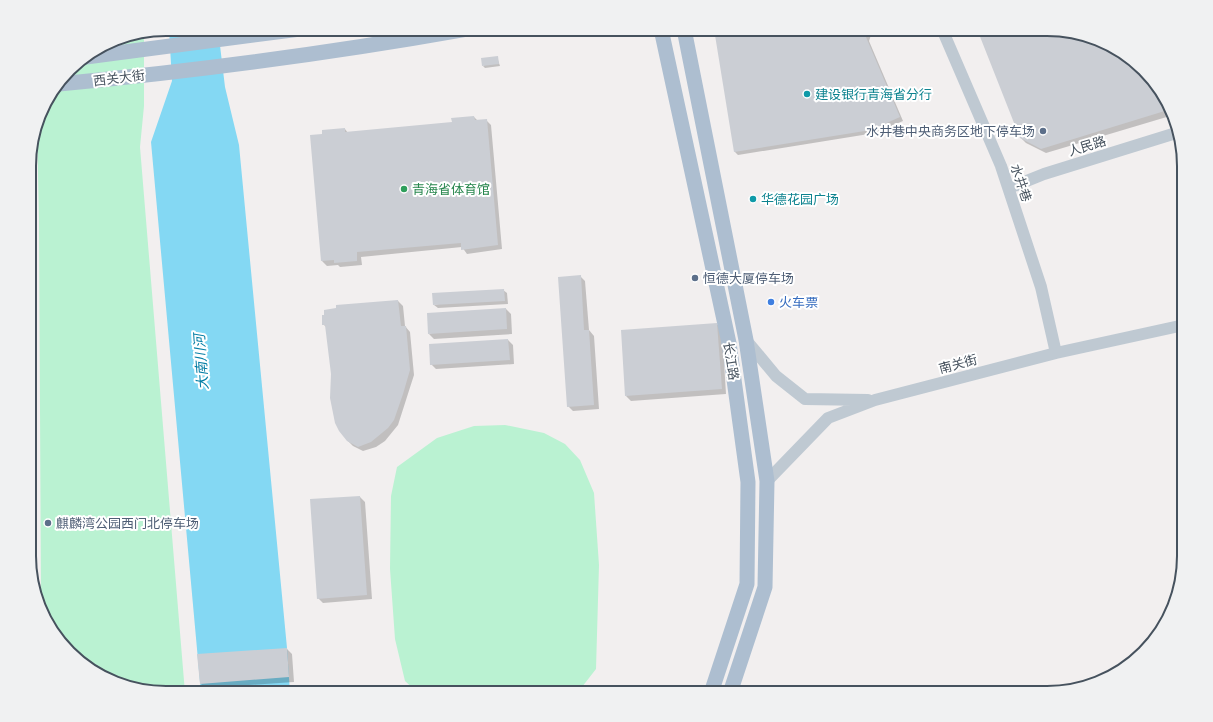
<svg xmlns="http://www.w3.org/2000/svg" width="1213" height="722" font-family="'Space Grotesk','Noto Sans SC',sans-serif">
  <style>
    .green { fill: #baf2d2 }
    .water { fill: #84d8f3 }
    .shadow { fill: #0003 }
    .building { fill: #cbced4 }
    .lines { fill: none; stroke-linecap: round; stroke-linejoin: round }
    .minor { stroke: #bfc9d2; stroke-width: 12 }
    .major { stroke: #adbed0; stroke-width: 15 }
    .culture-dot { fill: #0f9aa8; stroke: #fff; stroke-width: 1.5 }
    .service-dot { fill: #5c6f8a; stroke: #fff; stroke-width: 1.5 }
    .leisure-dot { fill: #2e9e5b; stroke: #fff; stroke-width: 1.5 }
    .shop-dot { fill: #3f7fe0; stroke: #fff; stroke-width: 1.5 }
    .labels { text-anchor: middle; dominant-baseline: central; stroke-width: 4; stroke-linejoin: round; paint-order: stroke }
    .street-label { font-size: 13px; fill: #46525e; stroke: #fff }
    .culture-label { font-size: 13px; fill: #0d838f; stroke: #fff; text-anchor: start }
    .service-label { font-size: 13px; fill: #4e5e75; stroke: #fff; text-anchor: start }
    .leisure-label { font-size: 13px; fill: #27864d; stroke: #fff; text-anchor: start }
    .shop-label { font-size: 13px; fill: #366cbe; stroke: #fff; text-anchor: start }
    .water-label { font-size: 14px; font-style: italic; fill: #047ea5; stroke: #fff }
    .rim { fill: none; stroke: #46525e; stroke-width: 2 }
  </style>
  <rect width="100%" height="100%" fill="#f2efef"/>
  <!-- green -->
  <path class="green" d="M 144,33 L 144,106 L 140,147 L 185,693 L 166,693 L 97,675 L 52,632 L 41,601 L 39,219 L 37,127 L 43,105 L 63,88 L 62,80 L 76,63 L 114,39 Z
    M 505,425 L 544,433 L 565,444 L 580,460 L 594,493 L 599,565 L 596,669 L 582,687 L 572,693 L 418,693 L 405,681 L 395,639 L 390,569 L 391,496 L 397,467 L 437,438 L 474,426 Z"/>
  <!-- water -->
  <path class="water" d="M 169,29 L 218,29 L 225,87 L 239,145 L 287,648 L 290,693 L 201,693 L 151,142 L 172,81 Z"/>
  <!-- shadow -->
  <path class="shadow" d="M 715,29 L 873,29 L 869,41 L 903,121 L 875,133 L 738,155 L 735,152 Z
    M 978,29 L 1047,29 L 1116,47 L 1161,90 L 1170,116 L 1046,153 L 1026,143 L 1021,138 Z
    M 497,57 L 500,66 L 485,68 L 483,66 Z
    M 474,117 L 478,121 L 486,120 L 491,125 L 502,249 L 467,254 L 462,247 L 361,257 L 362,265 L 340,267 L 338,265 L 327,266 L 322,261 L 324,135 L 345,129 L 348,133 L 453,123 Z
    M 580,276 L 585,281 L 589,330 L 594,336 L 599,409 L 573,411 L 568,406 Z
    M 503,290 L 507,293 L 508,304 L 438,308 L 434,305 Z
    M 398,301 L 403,306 L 405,326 L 410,332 L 414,375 L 398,425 L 385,441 L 376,447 L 363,451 L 353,446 L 347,440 L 332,374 L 327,328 L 323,324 Z
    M 506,309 L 511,314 L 512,334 L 434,339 L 429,334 Z
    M 717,324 L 722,329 L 726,394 L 631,401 L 626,396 Z
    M 508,340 L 513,345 L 514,364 L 436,369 L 431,364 Z
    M 360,497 L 365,502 L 372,599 L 323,603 L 318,598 Z
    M 287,649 L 292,654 L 294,682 L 205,688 L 200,683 Z"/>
  <!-- building -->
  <path class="building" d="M 714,29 L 868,29 L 866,37 L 900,117 L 871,130 L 734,152 Z
    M 977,29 L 1047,29 L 1116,47 L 1161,90 L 1168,110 L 1041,149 L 1020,138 Z
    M 498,56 L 499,64 L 482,66 L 481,58 Z
    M 474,116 L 475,120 L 487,119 L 498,245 L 461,250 L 461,243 L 357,252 L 357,261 L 334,263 L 334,260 L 321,261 L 310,135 L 322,134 L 322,130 L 345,128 L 345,132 L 452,122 L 451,118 Z
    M 581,275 L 584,330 L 589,330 L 594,405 L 567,407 L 558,277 Z
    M 504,289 L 505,301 L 433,305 L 432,293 Z
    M 398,300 L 401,326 L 406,326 L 410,370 L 403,394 L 394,420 L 388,428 L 371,442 L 358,447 L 347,441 L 339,431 L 335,423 L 330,398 L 331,374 L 325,325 L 322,325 L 322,315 L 324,315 L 324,310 L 336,308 L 336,305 Z
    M 506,308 L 507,329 L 428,334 L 427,313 Z
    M 717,323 L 722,389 L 625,396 L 621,330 Z
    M 508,339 L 510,360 L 430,365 L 429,344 Z
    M 360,496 L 367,595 L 317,599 L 310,499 Z
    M 287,648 L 289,677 L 200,684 L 197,654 Z"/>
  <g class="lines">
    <!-- minor -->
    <path class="minor" d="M 942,29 L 1001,166 L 1041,287 L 1056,353
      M 1009,188 L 1044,174 L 1176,133
      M 746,340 L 776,376 L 805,399 L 868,400
      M 767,481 L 828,418 L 875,400 L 1056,353 L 1184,325"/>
    <!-- major -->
    <path class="major" d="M 661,29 L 729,343 L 748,482 L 747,584 L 711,693
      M 684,29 L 746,340 L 767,481 L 765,587 L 730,693
      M 86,57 L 300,29
      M 59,84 C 195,71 332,53 467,29"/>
  </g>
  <!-- markers -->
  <g class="culture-dot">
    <circle cx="807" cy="94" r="4"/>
    <circle cx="753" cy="199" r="4"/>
  </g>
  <g class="service-dot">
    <circle cx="1043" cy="131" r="4"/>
    <circle cx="695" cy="278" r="4"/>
    <circle cx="48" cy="523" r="4"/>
  </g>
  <circle class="leisure-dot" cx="404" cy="189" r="4"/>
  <circle class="shop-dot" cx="771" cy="302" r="4"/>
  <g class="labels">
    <!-- street labels -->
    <g class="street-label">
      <text transform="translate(119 78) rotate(-7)">西关大街</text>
      <text transform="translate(1087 146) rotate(-17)">人民路</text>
      <text transform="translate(1021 183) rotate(71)">水井巷</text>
      <text transform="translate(731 361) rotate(81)">长江路</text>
      <text transform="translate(958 364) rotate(-15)">南关街</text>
    </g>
    <!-- culture labels -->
    <g class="culture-label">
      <text x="815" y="94">建设银行青海省分行</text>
      <text x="761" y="199">华德花园广场</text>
    </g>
    <!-- service labels -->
    <g class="service-label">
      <text x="1035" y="131" text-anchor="end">水井巷中央商务区地下停车场</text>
      <text x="703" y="278">恒德大厦停车场</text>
      <text x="56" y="523">麒麟湾公园西门北停车场</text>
    </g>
    <!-- leisure labels -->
    <g class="leisure-label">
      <text x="412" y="189">青海省体育馆</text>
    </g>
    <!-- shop labels -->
    <g class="shop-label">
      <text x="779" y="302">火车票</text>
    </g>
    <!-- water labels -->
    <g class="water-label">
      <text transform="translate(201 362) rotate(-94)">大南川河</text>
    </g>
  </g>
  <!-- crop -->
  <path d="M0 0H1213V722H0ZM166 36H1047A130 130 0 0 1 1177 166V556A130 130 0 0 1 1047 686H166A130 130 0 0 1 36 556V166A130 130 0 0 1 166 36Z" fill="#f0f1f2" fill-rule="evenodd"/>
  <path class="rim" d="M166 36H1047A130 130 0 0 1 1177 166V556A130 130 0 0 1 1047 686H166A130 130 0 0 1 36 556V166A130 130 0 0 1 166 36Z"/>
</svg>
